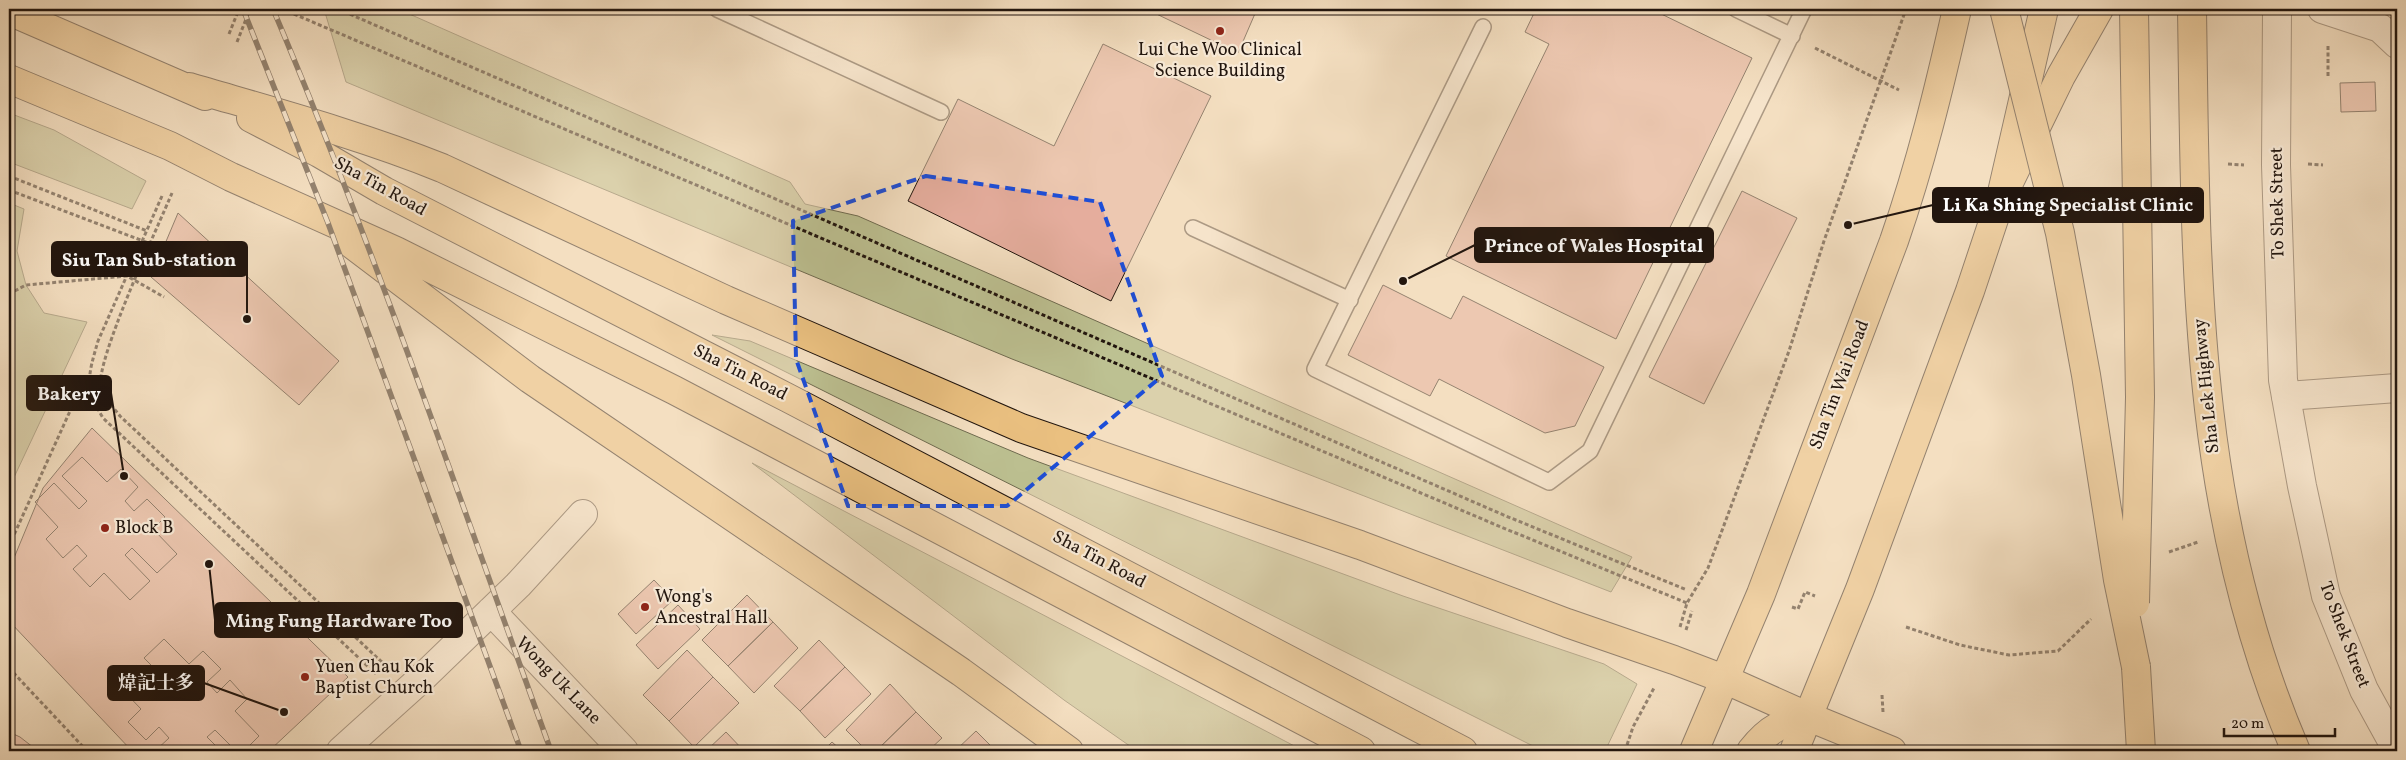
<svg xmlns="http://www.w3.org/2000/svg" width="2406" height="760" font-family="Vollkorn,'Noto Serif TC',serif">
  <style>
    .green { fill: #bdc192; stroke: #6f6b50 }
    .building { fill: #e5ad9d; stroke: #21150e }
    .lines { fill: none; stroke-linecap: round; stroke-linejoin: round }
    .service-casing { stroke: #56483b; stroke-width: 18 }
    .minor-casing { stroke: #56483b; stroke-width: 30 }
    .tertiary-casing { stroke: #56483b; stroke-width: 30 }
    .primary-casing { stroke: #21150e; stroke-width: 30 }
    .motorway-casing { stroke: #21150e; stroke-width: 30 }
    .path { stroke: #21150e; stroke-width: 3; stroke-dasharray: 4 2.5; stroke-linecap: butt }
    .service { stroke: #f8ead7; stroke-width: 15 }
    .minor { stroke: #f8ead7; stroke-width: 28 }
    .tertiary { stroke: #f8ead7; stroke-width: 28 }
    .primary { stroke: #eac080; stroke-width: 28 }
    .motorway { stroke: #eac080; stroke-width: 28 }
    .rail-casing { stroke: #21150e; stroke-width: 5.5 }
    .rail { stroke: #f8ead7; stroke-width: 4; stroke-dasharray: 11; stroke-linecap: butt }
    .motorway-bridge-casing { stroke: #21150e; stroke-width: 30; stroke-linecap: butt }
    .motorway-bridge { stroke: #eac080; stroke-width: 28 }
    .marked { fill: none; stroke: #1d4ed8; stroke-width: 4; stroke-dasharray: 10 6; stroke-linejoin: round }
    .poi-dot { fill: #8f2418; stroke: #f8ead7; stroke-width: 2 }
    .labels { text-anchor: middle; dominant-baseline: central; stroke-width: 4.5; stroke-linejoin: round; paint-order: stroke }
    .poi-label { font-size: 18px; fill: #21150e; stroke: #f8ead7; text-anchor: start }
    .street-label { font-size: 18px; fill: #21150e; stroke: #f8ead7 }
    .leader { fill: none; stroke: #21150e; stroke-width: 2 }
    .callout-dot { fill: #21150e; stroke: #f8ead7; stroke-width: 2 }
    .callout { fill: #21150e; stroke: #21150e; stroke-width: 2 }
    .callout-label { font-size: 19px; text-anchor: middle; font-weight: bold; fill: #fff }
  </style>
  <rect width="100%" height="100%" fill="#f4dfc1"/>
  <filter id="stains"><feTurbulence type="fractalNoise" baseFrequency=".004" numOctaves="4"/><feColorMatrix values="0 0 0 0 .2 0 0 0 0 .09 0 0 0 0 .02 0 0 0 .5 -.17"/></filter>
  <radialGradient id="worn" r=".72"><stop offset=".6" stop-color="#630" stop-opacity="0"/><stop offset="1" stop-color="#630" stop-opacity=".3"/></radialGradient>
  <!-- green -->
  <path class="green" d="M 324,9 L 398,9 L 790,182 L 805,204 L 858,216 L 1632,557 L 1611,592 L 1012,359 L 346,82 Z
    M 9,113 L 54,130 L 146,181 L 132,209 L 9,162 Z
    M 9,203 L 24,209 L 17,251 L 26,285 L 44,313 L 87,322 L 9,488 Z
    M 712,335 L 750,341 L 1028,458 L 1403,596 L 1604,664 L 1637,684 L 1605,751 L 1543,751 Z
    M 752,463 L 1304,751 L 1137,751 L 1064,700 Z"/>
  <!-- building -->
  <path class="building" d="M 1146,9 L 1257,9 L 1238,53 Z
    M 1536,9 L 1651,9 L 1752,58 L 1616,339 L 1446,256 L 1549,44 L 1525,32 Z
    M 1103,44 L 1211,96 L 1111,301 L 908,201 L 958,99 L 1054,146 Z
    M 2375,82 L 2376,111 L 2341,112 L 2340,83 Z
    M 1742,191 L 1797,218 L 1704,404 L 1649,377 Z
    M 178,213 L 339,361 L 299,405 L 151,277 Z
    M 1383,285 L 1451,319 L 1463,296 L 1604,367 L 1575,426 L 1545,433 L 1439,379 L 1430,396 L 1348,355 Z
    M 92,428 L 348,677 L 269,751 L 132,751 L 9,621 L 9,570 L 43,488 Z
    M 82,457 L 107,482 L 121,469 L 138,487 L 125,501 L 134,511 L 147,499 L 165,517 L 153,529 L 177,554 L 157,573 L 132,548 L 125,555 L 150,581 L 130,600 L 104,573 L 90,587 L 73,569 L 87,556 L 77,545 L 63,558 L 46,539 L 58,527 L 35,502 L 54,483 L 79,509 L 87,501 L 62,476 Z
    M 654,580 L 673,600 L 636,634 L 618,614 Z
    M 747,595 L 773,622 L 728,666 L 702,640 Z
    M 678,605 L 700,629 L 658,669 L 636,645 Z
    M 773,622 L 798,648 L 754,693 L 728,666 Z
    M 164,639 L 189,664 L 203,651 L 221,669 L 207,682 L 217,693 L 230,680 L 247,699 L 235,711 L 259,736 L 244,751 L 236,751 L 215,730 L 207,737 L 221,751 L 155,751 L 169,738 L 159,727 L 146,740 L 128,722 L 141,709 L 117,684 L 137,665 L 161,691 L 169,683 L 144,658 Z
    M 819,640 L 845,667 L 800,711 L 774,686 Z
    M 687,650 L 713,677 L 669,721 L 643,695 Z
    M 845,667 L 871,694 L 825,738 L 800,711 Z
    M 713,677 L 739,703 L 694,747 L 669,721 Z
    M 890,684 L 916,712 L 876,751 L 867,751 L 846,730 Z
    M 916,712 L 942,738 L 928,751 L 876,751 Z
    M 976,731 L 996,751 L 955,751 Z
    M 9,732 L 20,737 L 38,751 L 9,751 Z
    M 726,732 L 744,751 L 706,751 Z
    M 832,742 L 842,751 L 823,751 Z"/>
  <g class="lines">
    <!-- service casing -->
    <g class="service-casing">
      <path id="service" d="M 717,9 L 941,112
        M 1736,9 L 1792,36
        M 1483,27 L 1315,369 L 1549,482 L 1590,451 L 1804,9
        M 1193,228 L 1350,300"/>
    </g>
    <!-- minor casing -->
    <g class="minor-casing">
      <path id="minor" d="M 2322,9 L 2380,28 L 2397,44
        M 2286,396 L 2397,388
        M 491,611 L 624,751
        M 341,751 L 423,677 L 518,585 L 583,514"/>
    </g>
    <!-- tertiary casing -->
    <g class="tertiary-casing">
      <path id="tertiary" d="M 2277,9 L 2276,165 L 2283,380 L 2302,486 L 2326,596 L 2364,690 L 2397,750"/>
    </g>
    <!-- primary casing -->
    <g class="primary-casing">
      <path id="primary" d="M 1694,751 L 1761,594 L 1894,241 C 1921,163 1939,89 1957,9
        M 1794,751 L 1860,589 L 1970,291 L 2000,201 L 2044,9"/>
    </g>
    <!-- motorway casing -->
    <g class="motorway-casing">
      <path id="motorway" d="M 9,11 L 205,96
        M 9,79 L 170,146 L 231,177 L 396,251 L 674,390 L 1361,751
        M 189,87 C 274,112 360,135 442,168 L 726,300 L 1021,428 L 1360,545 L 1567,623 L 1674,660 L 1724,679 L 1809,717 L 1892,751
        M 251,118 L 319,153 L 384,191 L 788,398 L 1463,751
        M 2000,201 L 2061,76 L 2099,9
        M 349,242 L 530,379 L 961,672 L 1069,751
        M 2136,667 L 2141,751
        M 1751,751 C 1770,727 1780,724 1809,717"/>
    </g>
    <!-- path -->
    <path class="path" d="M 282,9 L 1501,527 L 1687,603
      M 338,9 L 1506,516 L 1687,590
      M 229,34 L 239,9
      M 237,42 L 250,9
      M 2328,46 L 2328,77
      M 1815,48 L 1899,90
      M 2228,164 L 2244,165
      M 2308,164 L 2323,165
      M 9,176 L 147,231
      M 9,190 L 151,244
      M 172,193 C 159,224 94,364 101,387 C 104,398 113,407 120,416 L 386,666
      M 162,196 L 98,341 C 88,376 84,386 103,418 L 376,674
      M 9,294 L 26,285 L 127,276 L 164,297
      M 9,546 L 80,389 L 100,386
      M 2169,552 L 2198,542
      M 1792,607 L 1798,609 L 1805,592 L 1815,596
      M 1680,627 L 1687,603 L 1708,568 L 1789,351 L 1824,241 L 1906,9
      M 1906,627 L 1960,645 L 2009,655 L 2058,651 L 2091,619
      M 1686,630 L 1692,611
      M 9,668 L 87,751
      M 1882,695 L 1883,712
      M 1625,751 L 1633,727 L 1654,688"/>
    <!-- service -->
    <use href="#service" class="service"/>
    <!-- minor -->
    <use href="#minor" class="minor"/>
    <!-- tertiary -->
    <use href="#tertiary" class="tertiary"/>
    <!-- primary -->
    <use href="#primary" class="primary"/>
    <!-- motorway -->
    <use href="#motorway" class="motorway"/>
    <!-- rail casing -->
    <g class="rail-casing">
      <path id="rail" d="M 243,9 L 328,223 L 521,751
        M 273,9 C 376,252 461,503 551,751"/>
    </g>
    <!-- rail -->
    <use href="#rail" class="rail"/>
    <!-- motorway-bridge casing -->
    <g class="motorway-bridge-casing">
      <path id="motorway-bridge" d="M 2004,9 L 2060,233 L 2086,375 L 2118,580 L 2136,667
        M 2134,9 L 2140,397 L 2135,603
        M 2192,9 C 2196,265 2192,510 2296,751"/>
    </g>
    <!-- motorway-bridge -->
    <use href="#motorway-bridge" class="motorway-bridge"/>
  </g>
  <!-- marked area -->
  <path d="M0 0H2406V760H0ZM 926,176 L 1100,202 L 1162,376 L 1007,506 L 848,506 L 796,359 L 793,221 Z" fill="#f4dfc1" fill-opacity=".55" fill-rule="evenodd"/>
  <path class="marked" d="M 926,176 L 1100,202 L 1162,376 L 1007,506 L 848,506 L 796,359 L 793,221 Z"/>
  <!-- markers -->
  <g class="poi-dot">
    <circle cx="1220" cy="31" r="5"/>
    <circle cx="105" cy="528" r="5"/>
    <circle cx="645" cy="607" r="5"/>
    <circle cx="305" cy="677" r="5"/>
  </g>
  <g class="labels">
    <!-- poi labels -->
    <g class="poi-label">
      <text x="1220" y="50" text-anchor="middle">Lui Che Woo Clinical<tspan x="1220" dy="21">Science Building</tspan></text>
      <text x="115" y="528">Block B</text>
      <text x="655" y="597">Wong's<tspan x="655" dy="21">Ancestral Hall</tspan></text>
      <text x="315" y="667">Yuen Chau Kok<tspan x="315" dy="21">Baptist Church</tspan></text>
    </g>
    <!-- street labels -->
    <g class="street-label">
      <text transform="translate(380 187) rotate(29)">Sha Tin Road</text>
      <text transform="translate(2278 203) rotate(-91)">To Shek Street</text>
      <text transform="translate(740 373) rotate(27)">Sha Tin Road</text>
      <text transform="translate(1840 385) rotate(-69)">Sha Tin Wai Road</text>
      <text transform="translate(2207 386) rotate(-96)">Sha Lek Highway</text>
      <text transform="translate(1099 560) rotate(28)">Sha Tin Road</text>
      <text transform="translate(2344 635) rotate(69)">To Shek Street</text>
      <text transform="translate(558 681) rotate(46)">Wong Uk Lane</text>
    </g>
  </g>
  <!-- callouts -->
  <path class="leader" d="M1848 225L1933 205M1403 281L1475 245M247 319L247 259M124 476L111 393M209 564L215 620M284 712L204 683"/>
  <g class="callout-dot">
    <circle cx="1848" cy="225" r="5"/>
    <circle cx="1403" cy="281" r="5"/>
    <circle cx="247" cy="319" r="5"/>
    <circle cx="124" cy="476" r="5"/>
    <circle cx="209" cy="564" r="5"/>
    <circle cx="284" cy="712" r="5"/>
  </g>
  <g class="callout">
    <rect x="1933" y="188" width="270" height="34" rx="5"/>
    <rect x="1475" y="228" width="238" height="34" rx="5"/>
    <rect x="52" y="242" width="195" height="34" rx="5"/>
    <rect x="27" y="376" width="84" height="34" rx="5"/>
    <rect x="215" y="603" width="247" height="34" rx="5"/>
    <rect x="108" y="666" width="96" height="34" rx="5"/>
  </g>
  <g class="callout-label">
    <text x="2068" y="211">Li Ka Shing Specialist Clinic</text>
    <text x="1594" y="252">Prince of Wales Hospital</text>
    <text x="149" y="266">Siu Tan Sub-station</text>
    <text x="69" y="400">Bakery</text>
    <text x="339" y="627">Ming Fung Hardware Too</text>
    <text x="156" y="689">煒記士多</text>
  </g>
  <!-- margin -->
  <rect width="2406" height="760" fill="none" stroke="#f4dfc1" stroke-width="30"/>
  <rect x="10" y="10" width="2386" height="740" fill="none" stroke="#21150e" stroke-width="2.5"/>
  <rect x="15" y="15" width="2376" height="730" fill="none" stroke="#21150e"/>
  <!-- scale -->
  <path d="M2224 728v8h111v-8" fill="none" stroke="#21150e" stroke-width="2.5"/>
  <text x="2231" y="728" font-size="15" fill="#21150e" stroke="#f8ead7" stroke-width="4" paint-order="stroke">20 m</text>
  <rect width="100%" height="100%" filter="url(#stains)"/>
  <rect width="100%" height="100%" fill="url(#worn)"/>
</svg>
